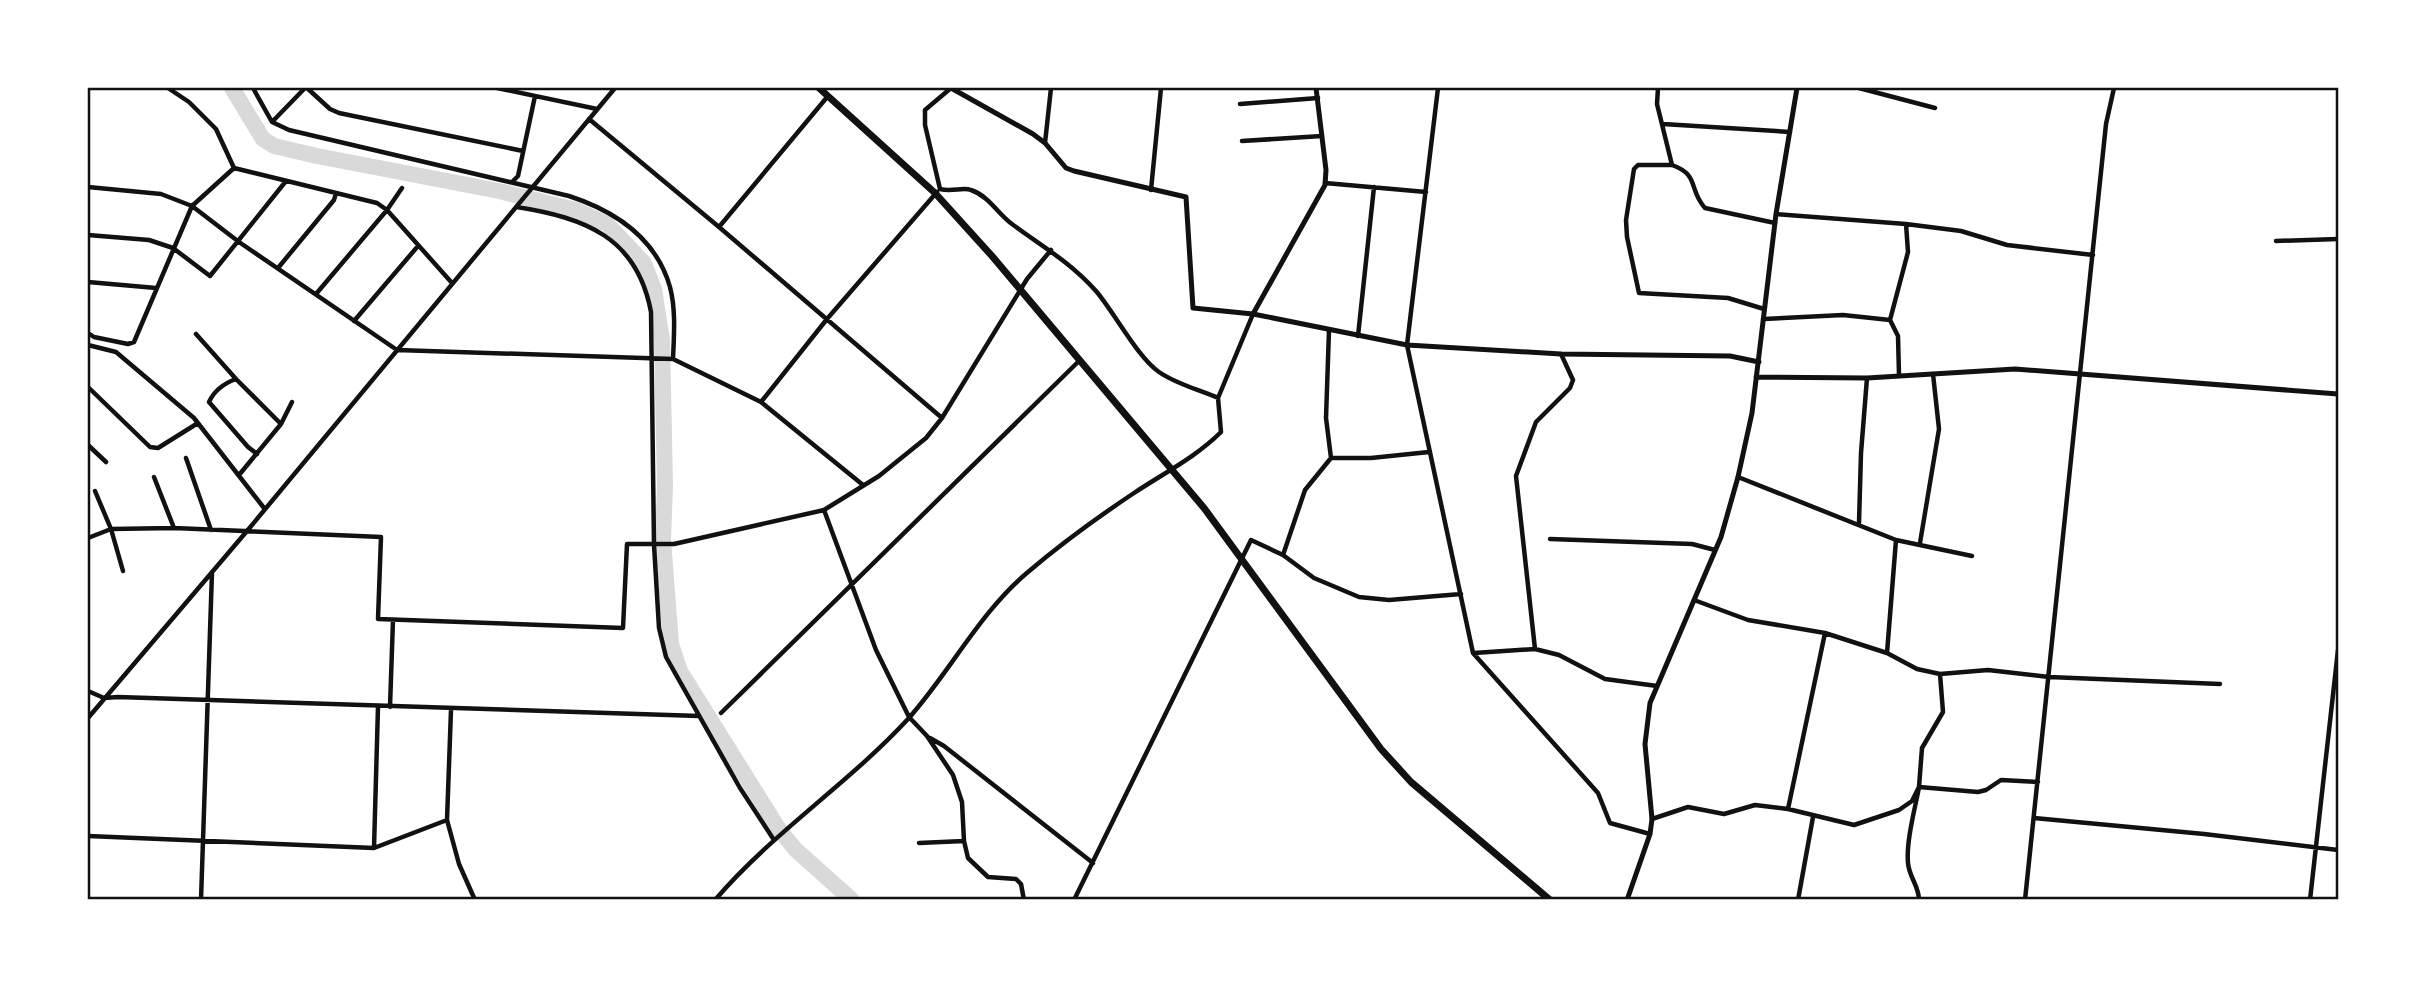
<svg xmlns="http://www.w3.org/2000/svg" width="2426" height="987" font-family="Montserrat,sans-serif">
  <style>
    .lines { fill: none; stroke-linecap: round; stroke-linejoin: round }
    .river { stroke: #d9d9d9; stroke-width: 16 }
    .minor { stroke: #111; stroke-width: 4.5 }
    .tertiary { stroke: #111; stroke-width: 5 }
    .primary { stroke: #111; stroke-width: 7 }
    .neatline { fill: none; stroke: #111; stroke-width: 2.5 }
  </style>
  <rect width="100%" height="100%" fill="#fff"/>
  <g class="lines">
    <!-- river -->
    <path class="river" d="M 232,88 L 263,139 L 274,146 L 317,156 L 499,191 L 576,210 L 607,224 L 644,263 L 654,289 L 662,340 L 665,486 L 663,540 L 671,644 L 680,671 L 778,828 L 796,850 L 852,900"/>
    <!-- minor -->
    <path class="minor" d="M 168,88 L 189,102 L 216,129 L 234,168
      M 253,88 L 272,122 L 289,130 L 569,196 C 615,211 656,238 670,287 C 676,310 674,335 673,359
      M 307,88 L 330,109 L 339,113 L 523,151
      M 497,88 L 597,109
      M 1438,88 L 1407,345 L 1473,653 L 1598,793 L 1610,823 L 1650,834
      M 1658,88 L 1657,104 L 1672,165 L 1638,165 L 1634,169 L 1626,220 L 1627,237 L 1639,293 L 1728,298 L 1764,309
      M 1859,88 L 1935,108
      M 1240,104 L 1318,98
      M 589,119 L 719,227 L 942,418
      M 272,122 L 305,88
      M 1663,124 L 1790,132
      M 1242,141 L 1322,136
      M 1045,143 L 1051,88
      M 1672,165 C 1700,175 1688,189 1705,208 L 1775,223
      M 234,168 L 377,203 L 387,210 L 452,283
      M 513,181 L 518,176 L 535,96
      M 1325,183 L 1426,192
      M 88,187 L 161,194 L 192,206 L 239,242 L 397,350 L 673,359 L 761,402 L 863,485
      M 940,189 C 952,192 963,187 971,190 C 989,196 998,214 1012,224 C 1043,247 1070,262 1096,291 C 1114,312 1138,358 1159,372 C 1176,384 1200,390 1218,398
      M 940,189 L 925,125 L 925,110 L 951,88
      M 1151,190 L 1161,88
      M 517,207 C 585,218 637,237 651,312 L 654,545 L 659,628 L 666,657 L 740,788 L 774,840
      M 1776,214 L 1906,224 L 1961,231 L 2007,245 L 2093,255
      M 719,227 L 828,96
      M 88,235 L 149,240 L 173,248 L 210,276 L 286,181
      M 2276,241 L 2338,239
      M 278,268 L 334,200 L 336,193
      M 88,282 L 156,288
      M 316,294 L 387,210 L 402,188
      M 1763,319 L 1843,315 L 1890,320
      M 354,321 L 418,246
      M 1329,330 L 1326,418 L 1331,458 L 1371,458 L 1429,452
      M 88,333 L 94,337 L 128,344 L 134,342 L 192,206 L 234,168
      M 196,334 L 236,379
      M 1358,336 L 1374,187
      M 88,345 L 116,352 L 194,418 L 264,508
      M 1899,375 L 1898,336 L 1890,320 L 1908,252 L 1906,224
      M 88,387 L 150,447 L 158,448 L 198,423
      M 761,402 L 827,319 L 937,192
      M 88,445 L 106,462
      M 257,454 L 248,447 L 209,402 C 214,391 225,383 236,379 L 281,424
      M 186,458 L 211,530
      M 239,475 L 281,424 L 292,402
      M 154,477 L 174,528
      M 1738,477 L 1896,540 L 1887,653
      M 95,491 L 111,529 L 123,571
      M 824,510 L 876,650 L 909,717 L 927,736 L 953,775 L 962,802 L 964,841 L 968,858 L 988,877 L 1016,879 L 1021,884 L 1024,900
      M 1859,523 L 1861,453 L 1867,378
      M 88,538 L 111,529 L 174,528 L 381,537 L 378,619 L 623,628 L 627,544 L 674,544 L 824,510 L 879,476 L 926,438 L 942,418 L 1027,279 L 1051,250
      M 1550,539 L 1692,544 L 1715,550
      M 1896,540 L 1972,556
      M 1920,543 L 1939,429 L 1933,374
      M 1283,555 L 1305,490 L 1331,458
      M 1694,600 L 1748,620 L 1825,633 L 1887,653 L 1917,669 L 1940,674 L 1988,670 L 2049,677 L 2220,684
      M 1535,649 L 1516,476 L 1536,422 L 1570,388 L 1573,380 L 1561,354
      M 1474,653 L 1535,649 L 1559,655 L 1605,679 L 1657,686
      M 88,691 L 104,698 L 118,697 L 699,716
      M 390,707 L 393,620
      M 721,713 L 1079,361
      M 88,718 L 247,531 L 615,88
      M 930,738 L 944,746 L 1093,863
      M 1788,809 L 1825,633
      M 2034,818 L 2204,834 L 2338,850
      M 1652,819 L 1688,807 L 1724,814 L 1755,805 L 1788,809 L 1854,825 L 1899,810 L 1912,801 L 1919,787 L 1922,748 L 1943,712 L 1940,674
      M 447,820 L 451,710
      M 88,836 L 374,848 L 447,820 L 459,864 L 475,900
      M 919,843 L 964,841
      M 374,848 L 378,707
      M 201,900 L 212,572
      M 715,900 C 772,833 848,784 908,719 C 950,672 980,612 1028,572 C 1062,543 1098,517 1134,493 C 1164,473 1196,457 1221,432 L 1218,398 L 1253,314
      M 1074,900 L 1251,540 L 1283,555 L 1314,578 L 1359,597 L 1389,600 L 1461,594
      M 1798,900 L 1813,817
      M 1919,900 C 1919,886 1909,877 1908,863 C 1906,841 1915,809 1919,787 L 1978,792 L 1986,790 L 2001,780 L 2038,782
      M 2025,900 L 2106,124 L 2114,88
      M 2310,900 L 2338,650"/>
    <!-- tertiary -->
    <path class="tertiary" d="M 951,88 L 1033,134 L 1045,143 L 1066,168 L 1074,171 L 1186,197 L 1193,308 L 1253,314 L 1407,345 L 1561,354 L 1730,356 L 1759,362
      M 1253,314 L 1325,185 L 1326,170 L 1316,88
      M 1756,377 L 1867,378 L 2015,369 L 2338,394
      M 1627,900 L 1650,834 L 1652,819 L 1645,744 L 1650,703 L 1721,537 L 1738,477 L 1752,413 L 1776,214 L 1797,88"/>
    <!-- primary -->
    <path class="primary" d="M 819,88 L 935,193 L 992,256 L 1204,508 L 1381,749 L 1411,782 L 1550,900"/>
  </g>
  <!-- border -->
  <rect width="2426" height="987" fill="none" stroke="#ffffff" stroke-width="178"/>
  <rect x="89" y="89" width="2248" height="809" class="neatline"/>
</svg>
